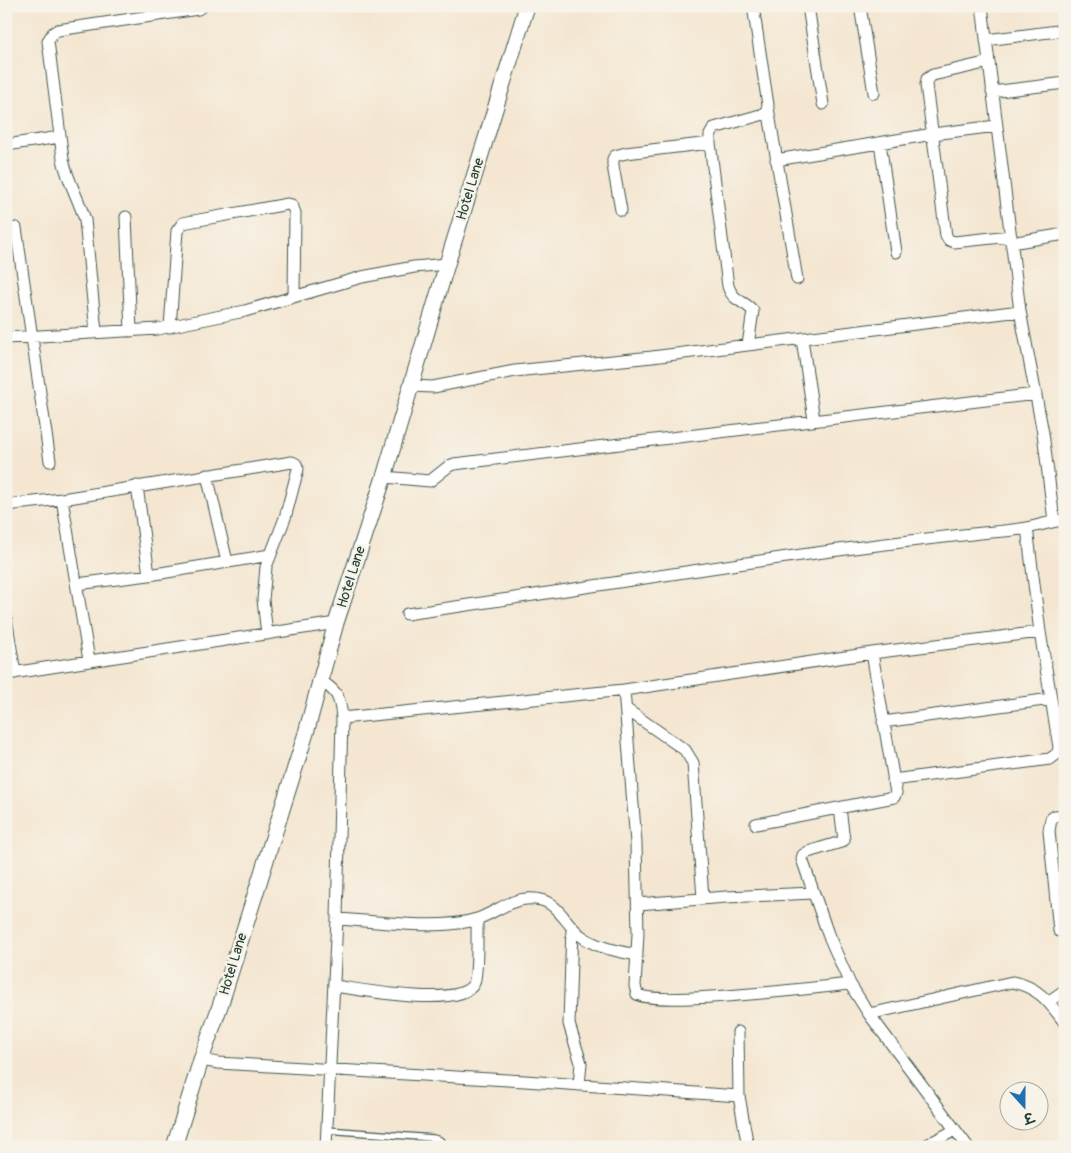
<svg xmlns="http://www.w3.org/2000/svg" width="1071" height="1153" font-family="Pangolin,'Playpen Sans Deva',sans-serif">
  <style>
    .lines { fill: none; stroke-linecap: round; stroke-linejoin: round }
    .lane-casing { stroke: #3f564c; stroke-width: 8 }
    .street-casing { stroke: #3f564c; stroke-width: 13 }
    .secondary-casing { stroke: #3f564c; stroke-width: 17 }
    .lane { stroke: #fff; stroke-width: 5.5 }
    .street { stroke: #fff; stroke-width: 11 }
    .secondary { stroke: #fff; stroke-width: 15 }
    .labels { text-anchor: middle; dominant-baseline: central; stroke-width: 5; stroke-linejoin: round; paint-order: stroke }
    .street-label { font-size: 14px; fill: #1f3d34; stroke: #f7f3e8 }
  </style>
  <rect width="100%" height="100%" fill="#f7f3e8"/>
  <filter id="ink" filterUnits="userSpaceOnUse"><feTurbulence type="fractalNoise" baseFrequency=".02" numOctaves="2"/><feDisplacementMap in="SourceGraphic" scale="10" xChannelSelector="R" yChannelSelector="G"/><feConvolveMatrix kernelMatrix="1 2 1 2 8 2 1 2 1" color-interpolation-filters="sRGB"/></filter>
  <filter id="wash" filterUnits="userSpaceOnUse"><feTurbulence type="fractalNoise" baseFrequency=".0096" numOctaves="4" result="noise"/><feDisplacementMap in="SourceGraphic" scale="20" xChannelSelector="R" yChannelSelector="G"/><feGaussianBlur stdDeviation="1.12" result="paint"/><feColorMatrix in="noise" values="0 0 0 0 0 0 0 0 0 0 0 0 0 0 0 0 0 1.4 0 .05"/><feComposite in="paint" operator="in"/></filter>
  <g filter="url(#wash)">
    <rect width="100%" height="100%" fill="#f4e6d1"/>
  </g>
  <g filter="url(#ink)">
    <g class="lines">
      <!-- lane casing -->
      <g class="lane-casing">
        <path id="lane" d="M 327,1130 L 433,1138 L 440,1140 L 446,1147"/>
      </g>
      <!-- street casing -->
      <g class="street-casing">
        <path id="street" d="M 808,6 L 823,104
          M 860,6 L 874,93
          M 982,6 L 1020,311 L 1043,433 L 1054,521
          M 986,40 L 1065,30
          M 989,62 L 933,75 L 927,79 L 926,85 L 946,236 L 949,240 L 954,242 L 1011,236
          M 992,92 L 1065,83
          M 768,108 L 797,279
          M 880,143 L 896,252
          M 6,145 L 60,137
          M 776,160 L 933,134 L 996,126
          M 621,210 L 613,166 L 613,159 L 615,156 L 626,153 L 710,143
          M 126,217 L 131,331
          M 16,228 L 50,461
          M 1011,243 L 1065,234
          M 170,327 L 177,231 L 183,223 L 188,222 L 288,204 L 292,205 L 295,213 L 294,296
          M 96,332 L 85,220 C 79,199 67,180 63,159 L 48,41 L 53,33 L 58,30 L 198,9 L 203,6
          M 6,338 L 158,329 L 245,311 L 362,277 L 414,267 L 447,264
          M 802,339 L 814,420
          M 748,345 L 753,311 C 744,300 733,302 728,286 L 710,143 L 710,135 L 714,128 L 764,114 L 767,111 L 768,105 L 753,6
          M 411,386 L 433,387 L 515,371 L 652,357 L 1020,311
          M 207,475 L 227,562
          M 384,477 L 430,481 L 449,466 L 454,464 L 1036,394
          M 137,486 L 149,575
          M 62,499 L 89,660
          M 6,505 L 62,499 L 292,462 L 296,464 L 298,469 L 285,518 L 266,567 L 263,600 L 267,634
          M 77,584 L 149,575 L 270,555
          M 407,614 C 595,587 782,554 972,534 C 990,532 1010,531 1028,528 C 1040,525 1052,521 1065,520
          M 6,618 L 15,673
          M 6,674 L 336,623
          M 320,680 C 338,692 340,697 342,718 L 337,919 L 326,1147
          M 624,690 L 636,843 L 638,934 L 635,986 L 637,994 C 654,1007 820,987 850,984
          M 626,709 L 685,750 L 693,763 L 703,898
          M 342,718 L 624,690 L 872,653 L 1040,632
          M 883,722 L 1051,699
          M 893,780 L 1050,759 L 1058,753 L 1059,747 L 1040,632 L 1027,528
          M 840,808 L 844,840 L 841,842 L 808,852 L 803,855 L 802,859 L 828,934 L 850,984 L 869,1014 L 968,1147
          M 756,824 L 894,797 L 896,793 L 872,653
          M 638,904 L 726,897 L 813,893
          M 337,919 C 376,921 440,931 477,919 C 500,911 514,894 541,900 C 558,904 567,925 580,935 C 596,948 618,951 637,955
          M 572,927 L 569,1024 L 581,1063 L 579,1085
          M 1059,931 L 1049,831 L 1051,819 L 1055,816 L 1065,815
          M 334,986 C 359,989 462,1010 474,983 C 478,974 477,931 477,919
          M 1048,1002 L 1065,990
          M 869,1014 L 1012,982 C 1039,987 1049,1002 1065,1023
          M 738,1032 L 739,1096 L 748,1147
          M 201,1060 L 218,1063 L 525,1081 L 739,1096
          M 923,1147 L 955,1130"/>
      </g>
      <!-- secondary casing -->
      <g class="secondary-casing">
        <path id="secondary" d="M 174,1147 L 201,1060 L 221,1003 L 306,733 L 336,623 L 384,477 L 447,264 L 527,6"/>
      </g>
      <!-- lane -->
      <use href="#lane" class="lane"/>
      <!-- street -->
      <use href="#street" class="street"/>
      <!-- secondary -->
      <use href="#secondary" class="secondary"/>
    </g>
  </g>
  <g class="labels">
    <!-- street labels -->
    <g class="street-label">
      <text transform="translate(470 189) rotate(-73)">Hotel Lane</text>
      <text transform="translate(351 577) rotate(-72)">Hotel Lane</text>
      <text transform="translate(233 964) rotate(-73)">Hotel Lane</text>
    </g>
  </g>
  <!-- margin -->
  <rect width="1071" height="1153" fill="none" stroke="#f7f3e8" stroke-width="25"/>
  <!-- north arrow -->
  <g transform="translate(1024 1106) rotate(159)"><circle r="24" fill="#f7f3e8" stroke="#a1aaa0"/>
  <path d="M0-4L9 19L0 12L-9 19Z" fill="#1f6fb2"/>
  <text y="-8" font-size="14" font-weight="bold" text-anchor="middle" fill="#1f3d34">उ</text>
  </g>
</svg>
